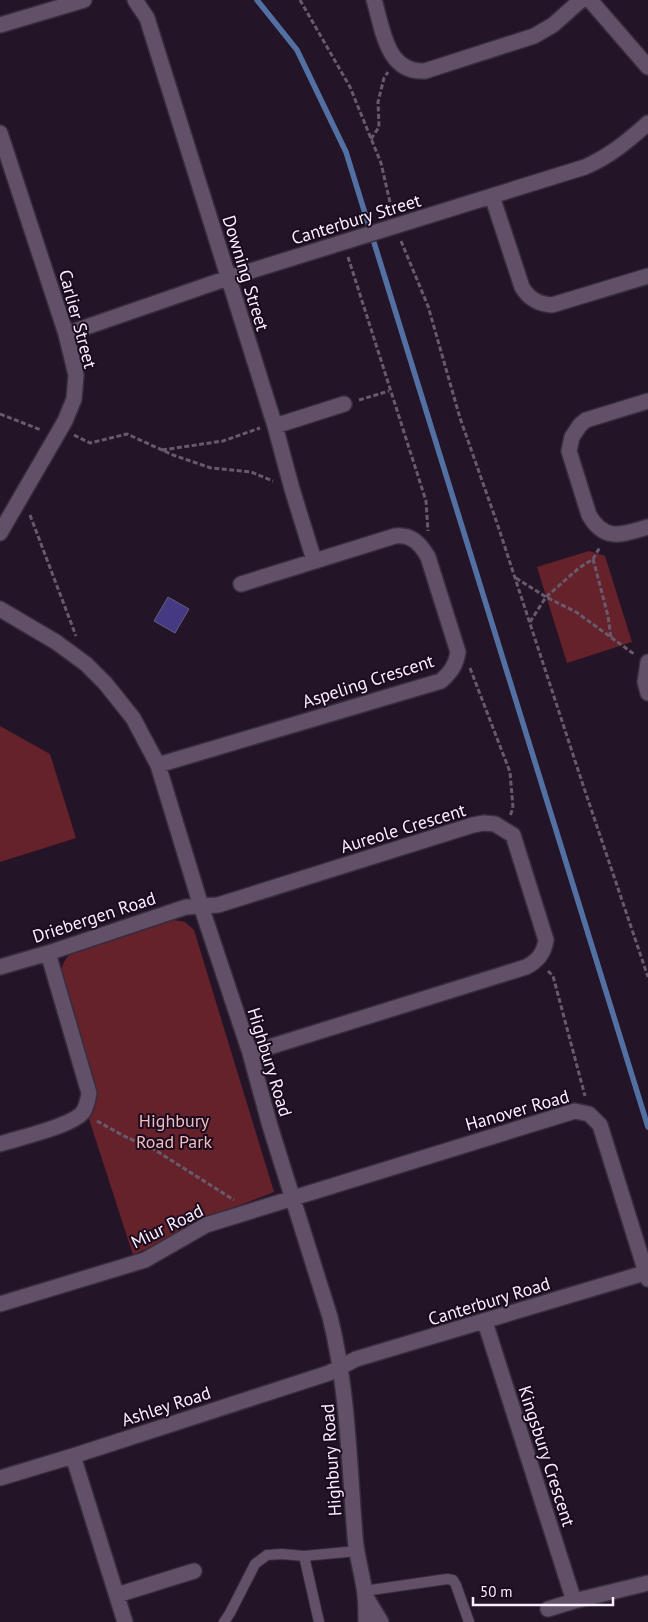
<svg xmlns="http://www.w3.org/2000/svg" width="648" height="1622" font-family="'PT Sans',sans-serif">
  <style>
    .green { fill: #66222a }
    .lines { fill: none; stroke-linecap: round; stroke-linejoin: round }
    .stream { stroke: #5370a2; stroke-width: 5.5 }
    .building { fill: #463983; stroke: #62607c }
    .lane-casing { stroke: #372d3c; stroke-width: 12 }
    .street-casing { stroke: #372d3c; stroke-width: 18 }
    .path { stroke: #685a6d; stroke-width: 3; stroke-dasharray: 5 2.5; stroke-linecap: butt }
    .lane { stroke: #625068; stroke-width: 10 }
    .street { stroke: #625068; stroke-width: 15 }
    .labels { text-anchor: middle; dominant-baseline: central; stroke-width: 4; stroke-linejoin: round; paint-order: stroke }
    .street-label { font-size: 18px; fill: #faeffe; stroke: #1a0b1f }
    .park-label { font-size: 18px; fill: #f1bdbe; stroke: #1a0b1f }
  </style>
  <rect width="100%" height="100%" fill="#231428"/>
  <!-- green -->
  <path class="green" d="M 589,551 L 605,556 L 632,642 L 567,663 L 537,567 Z
    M 0,726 L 50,754 L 76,838 L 0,862 Z
    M 174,920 L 185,922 L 194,930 L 274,1192 L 193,1223 L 162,1242 L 133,1255 L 89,1119 L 95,1107 L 95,1092 L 61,972 C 63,961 68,954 78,949 Z"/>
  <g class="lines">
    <!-- stream -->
    <path class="stream" d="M 257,0 L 297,50 L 346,152 L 648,1127"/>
  </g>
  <!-- building -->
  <path class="building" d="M 168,597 L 189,609 L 175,633 L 154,621 Z"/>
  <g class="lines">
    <!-- lane casing -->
    <g class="lane-casing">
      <path id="lane" d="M 304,1556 L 319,1622
        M 364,1591 L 447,1579 L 453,1580 L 456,1585 L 469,1622
        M 224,1622 L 230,1613 L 255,1564 L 267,1555 L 282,1554 L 304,1556 L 357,1551"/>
    </g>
    <!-- street casing -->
    <g class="street-casing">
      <path id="street" d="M 135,0 L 147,18 L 275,426 L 292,489 L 314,560
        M 374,0 C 383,29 386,73 425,71 L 534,36 L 553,25 L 581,0
        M 590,0 L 648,67
        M 0,25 L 84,0
        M 0,133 L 66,334 L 76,375 L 74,399 L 65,421 L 0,533
        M 492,196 L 522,287 C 529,299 538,304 552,305 L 648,276
        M 66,334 L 228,278 L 585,167 C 610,156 628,141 648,123
        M 648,401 L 586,420 L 580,425 L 572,437 L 569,451 L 589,515 C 605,543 623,534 648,527
        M 275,426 L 344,404
        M 0,609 L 56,642 L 86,664 L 105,683 L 133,718 L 158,765 L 201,906 L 250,1053 L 270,1126 L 330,1317 C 348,1389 349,1462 355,1536 C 356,1556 363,1575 365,1595 C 366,1604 366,1613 366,1622
        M 648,662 L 645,682 L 648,693
        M 158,765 L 441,681 C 451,672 456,665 458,652 L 428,557 C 420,543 411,534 395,536 L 241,584
        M 0,967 L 48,953 L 186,907 L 218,905 L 473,825 L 484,823 L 495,824 L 513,835 L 546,940 C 544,953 538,961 526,967 L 250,1053
        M 0,1144 C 18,1138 73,1126 83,1112 C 87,1106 88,1100 89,1093 L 48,953
        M 0,1304 L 145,1260 L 206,1225 L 575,1111 L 589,1114 L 600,1125 L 648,1279
        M 485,1322 L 574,1601 L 648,1583
        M 73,1456 L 125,1622
        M 0,1478 L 73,1456 L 329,1373 L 356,1359 L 648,1272
        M 117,1595 L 194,1571
        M 366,1597 L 381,1622
        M 548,1609 L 574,1601"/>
    </g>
    <!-- path -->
    <path class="path" d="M 300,0 L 350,87 L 381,163 L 392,211
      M 371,139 L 379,127 L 378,102 L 384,78 L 388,72
      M 401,241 L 428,306 L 460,418 L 497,523 L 584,788 L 648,977
      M 348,257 L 426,501 L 428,531
      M 359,400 L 389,391
      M 0,414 L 41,430
      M 74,435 L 90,443 L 127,434 L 173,455 L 211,468 L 251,472 L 273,481
      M 162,450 L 223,441 L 260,428
      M 30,515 L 76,636
      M 593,559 L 608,616 L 611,638
      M 516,578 L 546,597 L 576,612 L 634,654
      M 530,622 L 546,597 L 579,568 L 593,559 L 600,547
      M 470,668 L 510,772 L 513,808 L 510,816
      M 548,971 L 553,976 L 585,1096
      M 97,1121 L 124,1136 L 155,1150 L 234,1200"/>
    <!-- lane -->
    <use href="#lane" class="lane"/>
    <!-- street -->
    <use href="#street" class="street"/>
  </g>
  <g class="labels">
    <!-- street labels -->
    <g class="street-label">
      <text transform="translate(356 219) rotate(-17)">Canterbury Street</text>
      <text transform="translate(246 273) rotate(73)">Downing Street</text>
      <text transform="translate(78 319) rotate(75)">Carlier Street</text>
      <text transform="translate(368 681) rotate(-18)">Aspeling Crescent</text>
      <text transform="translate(403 828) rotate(-17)">Aureole Crescent</text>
      <text transform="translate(94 917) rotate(-18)">Driebergen Road</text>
      <text transform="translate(270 1062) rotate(73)">Highbury Road</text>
      <text transform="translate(517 1110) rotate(-16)">Hanover Road</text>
      <text transform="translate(167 1226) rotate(-26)">Miur Road</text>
      <text transform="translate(489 1301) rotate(-17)">Canterbury Road</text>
      <text transform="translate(166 1406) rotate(-18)">Ashley Road</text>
      <text transform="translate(547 1456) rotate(72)">Kingsbury Crescent</text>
      <text transform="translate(331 1460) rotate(-94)">Highbury Road</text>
    </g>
    <!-- park labels -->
    <g class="park-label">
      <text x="174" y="1120">Highbury<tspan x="174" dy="21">Road Park</tspan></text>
    </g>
  </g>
  <!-- scale -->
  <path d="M473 1597v8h140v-8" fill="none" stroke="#faeffe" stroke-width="2.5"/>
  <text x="480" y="1597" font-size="15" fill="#faeffe" stroke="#1a0b1f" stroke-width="4" paint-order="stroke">50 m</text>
</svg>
